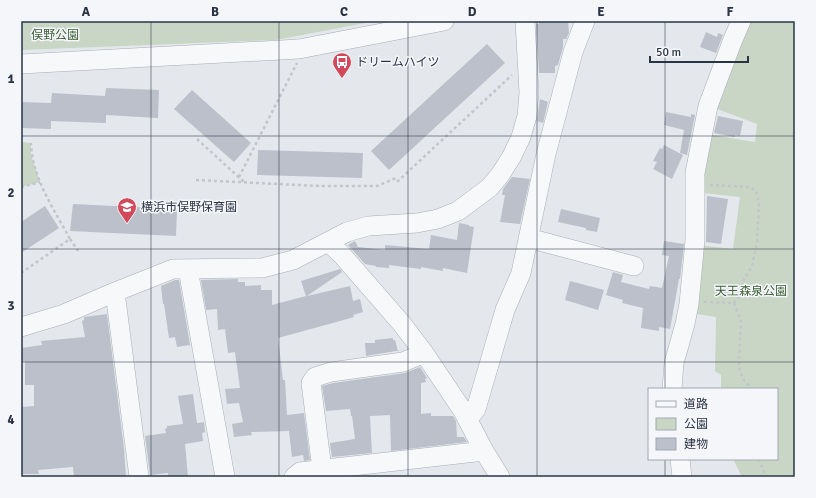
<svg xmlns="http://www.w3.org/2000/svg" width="816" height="498" font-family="Signika,'Noto Sans JP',sans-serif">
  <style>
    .green { fill: #c9d6c5 }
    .building { fill: #bbc0ca }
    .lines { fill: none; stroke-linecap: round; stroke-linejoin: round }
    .minor-casing { stroke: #a9aeb7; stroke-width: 20 }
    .path { stroke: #c2c5cb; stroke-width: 2.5; stroke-dasharray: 3 3; stroke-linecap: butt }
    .minor { stroke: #f7f8fa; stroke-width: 19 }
    .grid { fill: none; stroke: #2b3445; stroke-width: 1; stroke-opacity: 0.55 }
    .labels { text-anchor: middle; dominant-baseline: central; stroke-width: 3; stroke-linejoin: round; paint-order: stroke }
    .park-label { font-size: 12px; fill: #3f6138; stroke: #f4f6f9 }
    .poi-label { font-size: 12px; fill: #2b3445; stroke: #f4f6f9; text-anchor: start }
    .neatline { fill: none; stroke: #2b3445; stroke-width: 1.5 }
    .grid-label { font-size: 13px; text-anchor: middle; font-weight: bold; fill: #2b3445 }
  </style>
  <rect width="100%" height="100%" fill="#e4e7ec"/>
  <!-- green -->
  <path class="green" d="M 21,21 L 376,21 L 276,40 L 21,50 Z
    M 749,21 L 795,21 L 795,477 L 742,477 L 733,459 L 777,459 L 777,389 L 721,389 L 721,375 L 715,371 L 716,317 L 691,313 L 698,245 L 733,249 L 740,197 L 703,193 L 706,134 L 755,142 L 757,124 L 712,107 Z
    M 21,142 L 31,143 L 31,155 L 40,182 L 21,187 Z"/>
  <!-- building -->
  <path class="building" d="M 539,21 L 568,21 L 569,33 L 566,39 L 563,39 L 563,47 L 558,65 L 555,66 L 555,73 L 539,73 L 536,24 L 539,24 Z
    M 706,32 L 717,37 L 718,33 L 723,35 L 716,53 L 700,47 Z
    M 487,44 L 505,63 L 389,170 L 371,151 Z
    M 106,88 L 159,90 L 158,118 L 106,115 L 106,123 L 51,121 L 51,129 L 21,128 L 21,102 L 51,103 L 52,93 L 105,96 Z
    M 192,90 L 251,143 L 234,162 L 174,109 Z
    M 540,99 L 548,102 L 543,123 L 537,121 Z
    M 666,112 L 691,117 L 691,114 L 695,115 L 687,155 L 680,153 L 684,130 L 664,125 Z
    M 718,116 L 743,121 L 740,136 L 735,135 L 735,137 L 714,133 Z
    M 664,145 L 683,155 L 672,179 L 653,169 L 657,162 L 653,161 L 660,148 L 662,149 Z
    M 258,150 L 363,153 L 362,178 L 257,175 Z
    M 512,177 L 530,179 L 520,224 L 500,222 L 505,195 L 502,195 L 503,189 Z
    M 707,196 L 728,199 L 721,244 L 706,242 Z
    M 73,204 L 177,209 L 176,236 L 70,231 Z
    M 45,206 L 59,228 L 21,253 L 21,222 Z
    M 561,209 L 600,218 L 597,232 L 586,230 L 586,228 L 558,222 Z
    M 459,223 L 469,225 L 469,226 L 474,227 L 467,273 L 443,268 L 443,271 L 421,267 L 421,269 L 389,265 L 389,268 L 376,267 L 376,266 L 365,264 L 348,245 L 355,241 L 358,247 L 385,250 L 385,245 L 429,249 L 431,235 L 457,240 Z
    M 664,241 L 684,244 L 680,279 L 679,279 L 670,329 L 659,327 L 659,331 L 641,328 L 643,308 L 622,303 L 623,300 L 606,295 L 613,272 L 623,275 L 621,282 L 649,289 L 650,286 L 662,288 L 669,256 L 662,255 Z
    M 340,269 L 342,272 L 307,296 L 350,286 L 353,301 L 360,299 L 363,312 L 353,315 L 354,317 L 340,321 L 278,338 L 283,380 L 285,380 L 287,415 L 304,413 L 310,460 L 304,461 L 303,455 L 292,457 L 289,431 L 251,432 L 252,435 L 234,437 L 232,424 L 243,422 L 239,403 L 227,404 L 225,389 L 240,388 L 235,352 L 228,353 L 225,329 L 218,330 L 217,309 L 206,310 L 201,280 L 238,279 L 238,282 L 245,282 L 245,286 L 261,285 L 261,290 L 272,290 L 272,305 L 306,296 L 301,281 Z
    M 175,280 L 179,280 L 190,345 L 177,347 L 175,337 L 169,338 L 164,304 L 163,304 L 161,286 Z
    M 570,281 L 604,290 L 598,310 L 565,300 Z
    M 107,314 L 124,449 L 126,477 L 74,477 L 73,467 L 38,470 L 39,474 L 21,474 L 22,407 L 34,406 L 34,385 L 25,385 L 25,361 L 21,362 L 21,348 L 42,345 L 41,341 L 85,337 L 82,321 L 84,320 L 84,317 Z
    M 393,338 L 393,340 L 395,340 L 398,351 L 402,350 L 366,356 L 365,343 L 375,343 L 375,340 Z
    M 420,367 L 427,378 L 425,379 L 426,382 L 421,383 L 421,414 L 431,413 L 431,416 L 453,416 L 456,421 L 457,437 L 464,437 L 467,442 L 391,451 L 390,415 L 370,416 L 372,453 L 332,457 L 330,443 L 355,439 L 352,416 L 351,416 L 350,409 L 326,411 L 322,386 L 333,383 L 405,373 Z
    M 193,394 L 197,423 L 204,422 L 205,432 L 202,433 L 203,441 L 185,444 L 188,477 L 170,477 L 170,476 L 168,476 L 168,473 L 150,475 L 145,436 L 166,433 L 165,429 L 167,428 L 167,426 L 183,424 L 178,396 Z"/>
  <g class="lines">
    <!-- minor casing -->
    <g class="minor-casing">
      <path id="minor" d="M 21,64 L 299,49 L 444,21
        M 528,238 L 634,266
        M 328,242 L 342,255 L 402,324 L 424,353 L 463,411 L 484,451 L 500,477
        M 188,269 L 225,477
        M 115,292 L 139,477
        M 21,327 L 64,314 L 115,292 L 173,269 L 262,268 L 293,260 L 347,232 L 368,226 L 417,223 L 438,219 L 458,211 L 489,188 L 500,175 L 512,156 L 521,137 L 527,116 L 529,93 L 525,21
        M 672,389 L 674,363 L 685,324 L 689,304 L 695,240 L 695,173 L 708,106 L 732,42 L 741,21
        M 468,419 L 476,409 L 505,310 L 521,273 L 546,154 L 573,52 L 585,21
        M 680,459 L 682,477
        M 322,469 L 311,383 L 315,377 L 331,372 L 403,362 L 424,353
        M 294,477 L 300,472 L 484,451"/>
    </g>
    <!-- path -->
    <path class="path" d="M 197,139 L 244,182
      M 239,177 L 297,63
      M 196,180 L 319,186 L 377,186 L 396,178 L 398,181 L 512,75
      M 21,187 L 40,182
      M 70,239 L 78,251
      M 21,273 L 70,239 C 54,209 32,178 31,143
      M 704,302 L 734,303 L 739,297 L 744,280 L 752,266 L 757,243 L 759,203 L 756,191 L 750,187 L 710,185
      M 734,303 L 741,322 L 739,366 L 742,378 L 752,389
      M 759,459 L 766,477"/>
    <!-- minor -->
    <use href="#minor" class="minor"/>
  </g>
  <!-- grid -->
  <path class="grid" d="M 151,21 L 151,477M 279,21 L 279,477M 408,21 L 408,477M 537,21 L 537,477M 665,21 L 665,389M 21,136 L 795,136M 21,249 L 795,249M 21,362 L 795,362M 665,459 L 665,477"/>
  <!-- icons -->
  <defs>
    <g id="bus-pin" transform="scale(1)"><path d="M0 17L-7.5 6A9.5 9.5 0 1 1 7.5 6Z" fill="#d1495b" stroke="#f4f6f9"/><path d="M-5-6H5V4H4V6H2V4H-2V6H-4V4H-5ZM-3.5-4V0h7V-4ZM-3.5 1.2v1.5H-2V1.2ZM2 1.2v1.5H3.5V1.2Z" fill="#fff"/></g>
    <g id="school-pin" transform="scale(1)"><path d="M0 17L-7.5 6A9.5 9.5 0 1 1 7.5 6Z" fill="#d1495b" stroke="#f4f6f9"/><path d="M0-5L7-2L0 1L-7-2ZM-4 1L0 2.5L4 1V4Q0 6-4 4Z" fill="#fff"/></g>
  </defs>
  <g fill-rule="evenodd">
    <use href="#bus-pin" x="342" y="62"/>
    <use href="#school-pin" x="127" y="207"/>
  </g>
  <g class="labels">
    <!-- park labels -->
    <g class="park-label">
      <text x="55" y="35">俣野公園</text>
      <text x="751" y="291">天王森泉公園</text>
    </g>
    <!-- poi labels -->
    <g class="poi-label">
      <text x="356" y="62">ドリームハイツ</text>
      <text x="141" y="207">横浜市俣野保育園</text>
    </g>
  </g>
  <!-- border -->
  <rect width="816" height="498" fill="none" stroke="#f4f6f9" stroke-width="44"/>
  <!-- legend -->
  <rect x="648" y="388" width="130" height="72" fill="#f4f6f9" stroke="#a4a8b1"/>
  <rect x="656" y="401" width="20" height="6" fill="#f7f8fa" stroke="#a4a8b1"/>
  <text x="684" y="408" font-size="12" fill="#2b3445">道路</text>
  <rect x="656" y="418" width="20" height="12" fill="#c9d6c5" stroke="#a4a8b1"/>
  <text x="684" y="428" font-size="12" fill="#2b3445">公園</text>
  <rect x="656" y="438" width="20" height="12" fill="#bbc0ca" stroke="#a4a8b1"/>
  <text x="684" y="448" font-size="12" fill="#2b3445">建物</text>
  <!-- scale -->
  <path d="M650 56v6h98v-6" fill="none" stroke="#2b3445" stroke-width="2"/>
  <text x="656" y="56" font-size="12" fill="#2b3445" stroke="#f4f6f9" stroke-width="3" paint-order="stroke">50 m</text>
  <rect x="22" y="22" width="772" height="454" class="neatline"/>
  <g class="grid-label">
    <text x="86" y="16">A</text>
    <text x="215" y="16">B</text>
    <text x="344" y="16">C</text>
    <text x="472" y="16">D</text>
    <text x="601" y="16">E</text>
    <text x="730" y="16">F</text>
    <text x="11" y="83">1</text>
    <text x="11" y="197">2</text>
    <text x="11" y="310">3</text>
    <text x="11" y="424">4</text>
  </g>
</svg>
